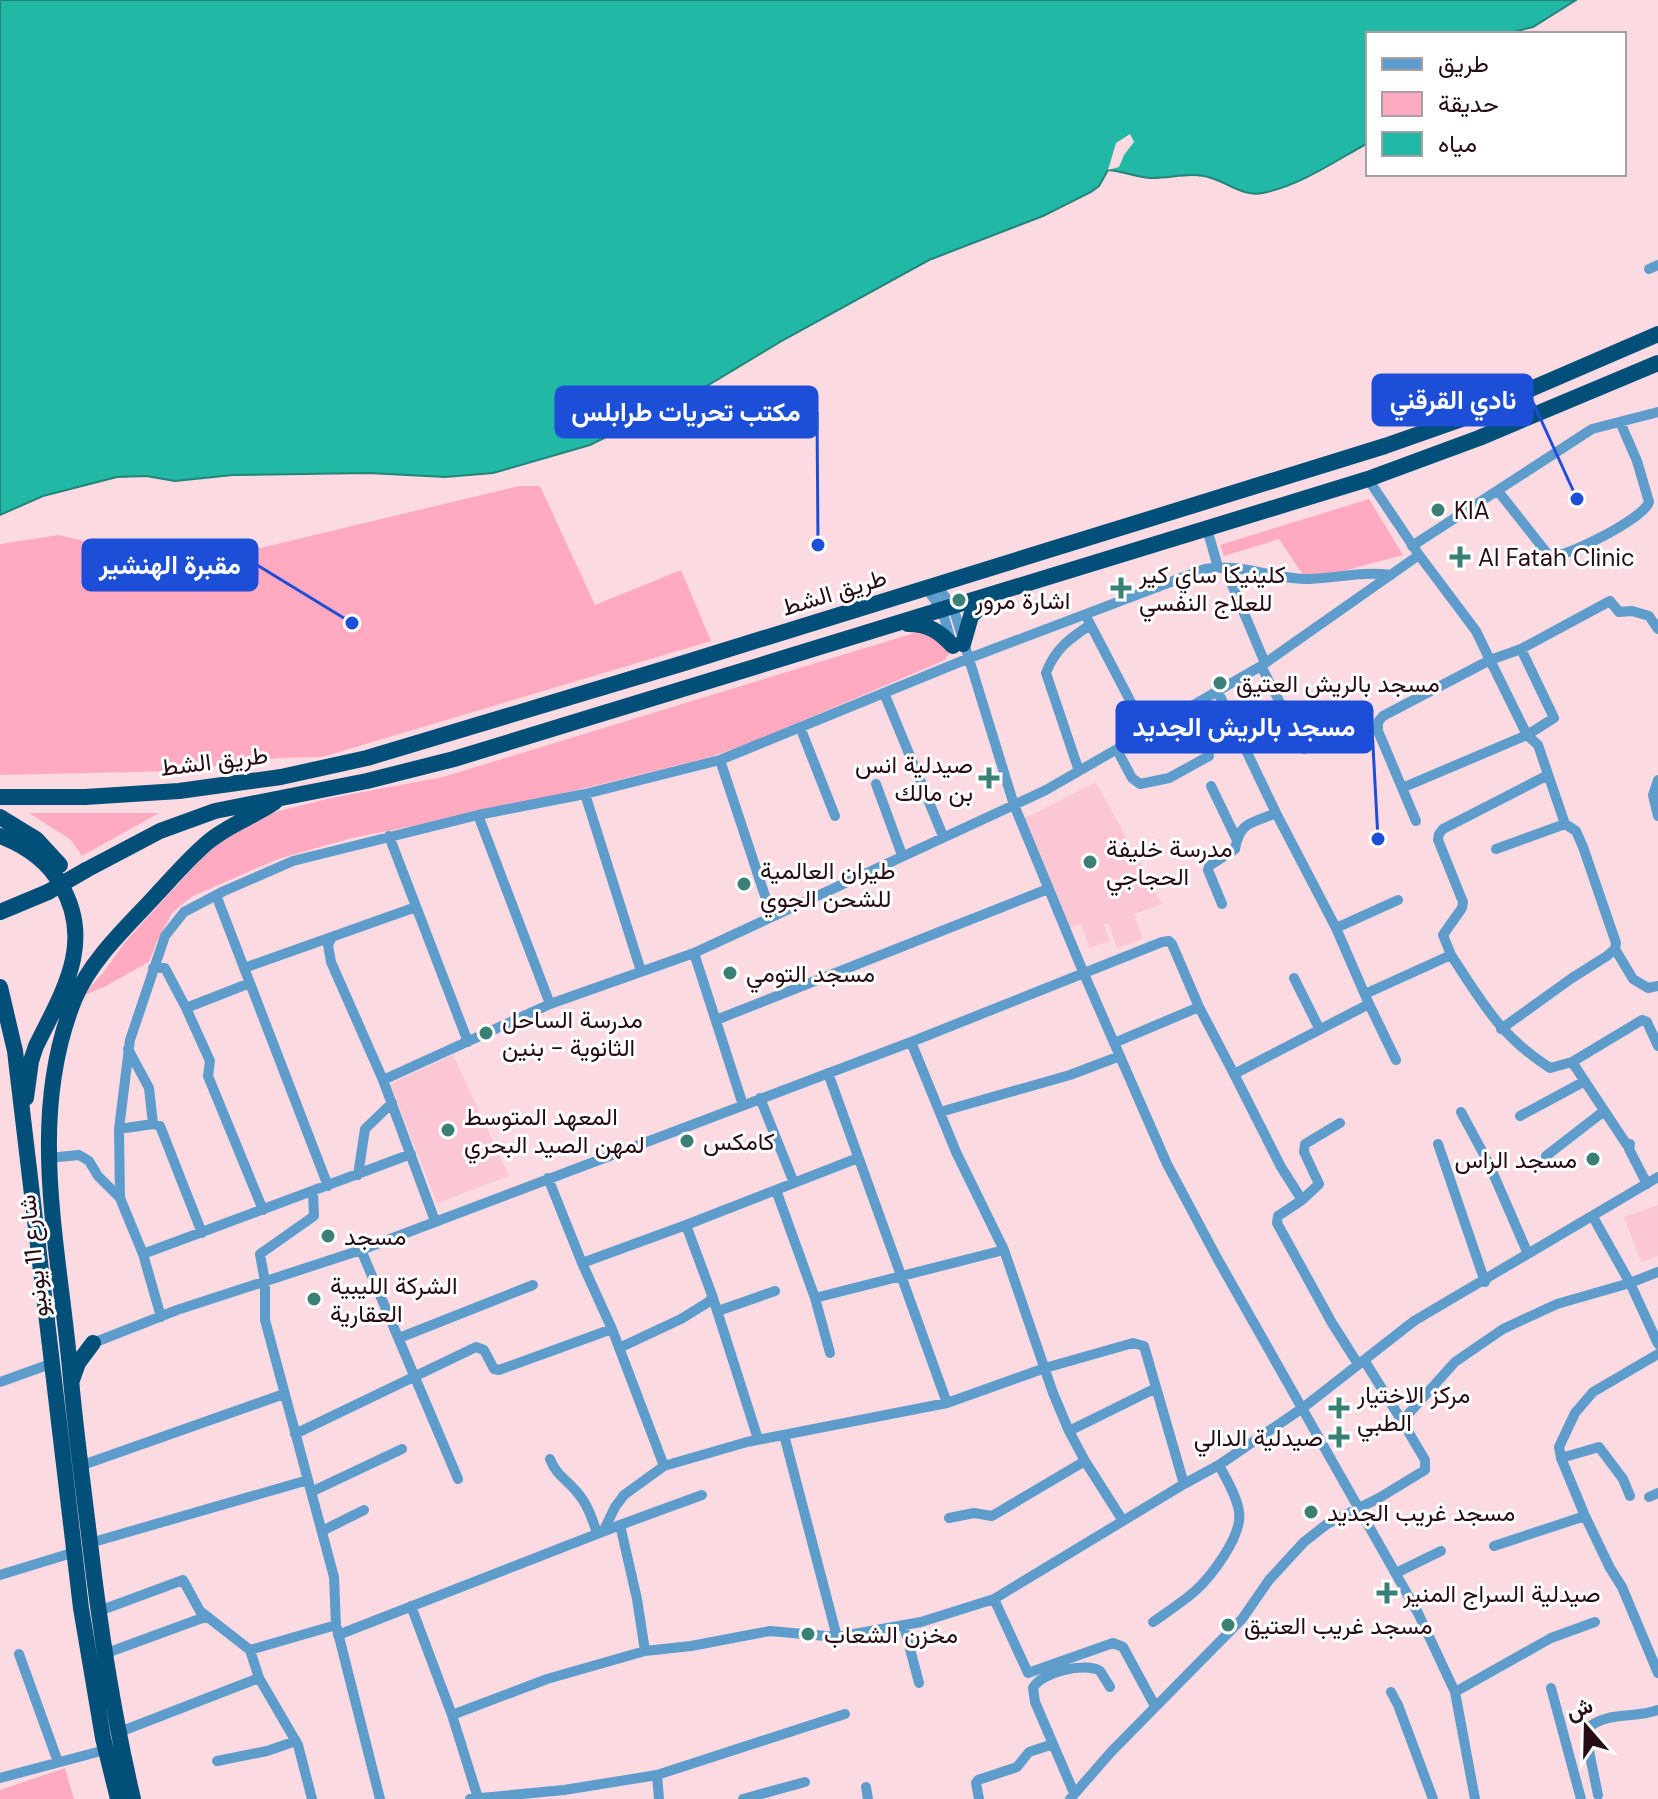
<svg xmlns="http://www.w3.org/2000/svg" width="1658" height="1799" font-family="'DM Sans',Vazirmatn,sans-serif">
  <style>
    .built { fill: #fcc7d4 }
    .green { fill: #ffaac0 }
    .water { fill: #21b8a5; stroke: #23847a; stroke-width: 2 }
    .pier { fill: #fbdae2 }
    .lines { fill: none; stroke-linecap: round; stroke-linejoin: round }
    .minor { stroke: #5e9ccb; stroke-width: 10 }
    .trunk { stroke: #024f79; stroke-width: 16 }
    .trunk-bridge { stroke: #024f79; stroke-width: 16 }
    .poi-dot { fill: #3b8075; stroke: #fff; stroke-width: 3 }
    .labels { text-anchor: middle; dominant-baseline: central; stroke-width: 6; stroke-linejoin: round; paint-order: stroke }
    .poi-label { font-size: 24px; fill: #270c15; stroke: #fff; text-anchor: start }
    .street-label { font-size: 24px; fill: #270c15; stroke: #fff }
    .leader { fill: none; stroke: #1d4ed8; stroke-width: 3 }
    .callout-dot { fill: #1d4ed8; stroke: #fff; stroke-width: 3 }
    .callout { fill: #1d4ed8; stroke: #1d4ed8; stroke-width: 3 }
    .callout-label { font-size: 26px; text-anchor: middle; font-weight: bold; fill: #fff }
  </style>
  <rect width="100%" height="100%" fill="#fbdae2"/>
  <!-- built -->
  <path class="built" d="M 1096,782 L 1162,904 L 1134,914 L 1143,939 L 1117,948 L 1108,923 L 1104,925 L 1110,941 L 1089,948 L 1081,924 L 1070,928 L 1021,820 Z
    M 453,1055 L 509,1176 L 437,1203 L 390,1084 Z
    M 1658,1205 L 1658,1256 L 1641,1262 L 1624,1217 Z"/>
  <!-- green -->
  <path class="green" d="M 519,486 L 540,486 L 595,605 L 681,570 L 711,641 L 322,757 L 279,758 L 176,771 L 0,775 L 0,544 L 59,535 L 185,566 Z
    M 1369,499 L 1403,555 L 1307,581 L 1279,539 L 1224,556 L 1220,545 Z
    M 924,630 L 945,644 L 949,653 L 945,660 L 762,738 L 711,757 L 504,808 L 352,838 L 278,859 L 191,897 L 172,913 L 157,941 L 149,962 L 104,987 L 82,996 L 103,973 L 125,942 L 210,849 L 237,828 L 267,814 L 331,798 L 443,777 Z
    M 29,813 L 159,813 L 82,856 L 71,840 Z
    M 65,1768 L 74,1799 L 0,1799 L 0,1790 Z"/>
  <!-- water -->
  <path class="water" d="M 0,0 L 1576,0 L 1533,27 L 1506,34 L 1368,34 L 1368,143 C 1335,161 1301,185 1263,193 C 1243,197 1229,183 1211,178 C 1191,171 1170,179 1150,178 C 1135,177 1123,171 1108,170 L 1099,186 L 1091,192 L 1043,216 L 929,260 L 785,339 L 695,393 L 590,445 L 493,473 L 445,477 L 369,473 L 233,475 L 175,481 L 146,476 L 117,477 L 43,496 L 0,515 Z"/>
  <!-- pier -->
  <path class="pier" d="M 1130,134 L 1134,142 L 1124,155 L 1119,167 L 1108,170 L 1116,143 Z"/>
  <g class="lines">
    <!-- minor -->
    <path class="minor" d="M 1649,269 L 1658,265
      M 1498,491 L 1550,557 C 1569,556 1643,519 1649,502 L 1637,461 L 1620,422
      M 1207,529 L 1218,567
      M 1412,546 L 1592,429 L 1658,412
      M 1225,568 L 1265,663
      M 937,586 L 953,607 L 1014,805 L 1084,974 L 1167,1164 L 1217,1258 L 1418,1613 L 1455,1692 L 1475,1799
      M 927,589 L 942,610 L 951,641
      M 1088,620 L 1147,733
      M 1521,649 L 1610,601 L 1619,612 L 1632,611 L 1649,616 L 1658,629
      M 1261,666 L 1304,749
      M 884,693 L 943,836
      M 800,727 L 835,816
      M 1117,750 L 1132,778 L 1140,784 L 1169,778 L 1209,756
      M 720,760 L 772,917
      M 1079,771 L 1046,673 C 1055,649 1069,639 1090,625
      M 1658,780 L 1653,795 L 1658,816
      M 876,784 L 902,855
      M 1211,786 L 1236,838
      M 1402,788 L 1527,735 L 1490,660 L 1521,649 L 1554,718 L 1527,735 L 1538,745 L 1565,824 L 1576,831 L 1583,847 L 1616,943 L 1615,949 L 1607,956 L 1572,978 L 1501,1029
      M 478,815 L 550,1004
      M 1416,821 L 1378,731 L 1378,722 L 1383,716 L 1490,660 L 1476,631 L 1419,555
      M 389,836 L 468,1042
      M 1496,849 L 1565,824
      M 216,895 L 328,1186
      M 1222,904 L 1208,870 L 1209,866 L 1235,849 C 1240,821 1251,824 1276,813
      M 1336,928 L 1398,900
      M 332,937 L 328,945 L 331,962 L 383,1080
      M 1615,949 L 1633,979 L 1648,988 L 1658,986
      M 694,953 L 743,1105
      M 1451,955 L 1443,935 L 1462,908 L 1463,902 L 1438,840 L 1439,834 L 1443,829 L 1546,776
      M 153,968 L 165,968 L 186,1008 L 210,1061 L 208,1076 L 263,1210
      M 244,968 L 416,907
      M 641,971 L 585,794 L 720,760 L 967,659 L 1205,569 C 1239,562 1275,580 1310,579 C 1338,578 1363,571 1391,575
      M 1294,978 L 1319,1028
      M 1365,994 L 1451,955 C 1482,1002 1500,1036 1550,1068 L 1572,1062 L 1627,1145 L 1630,1144 L 1629,1149 L 1647,1184
      M 1369,1004 L 1396,1060
      M 186,1008 L 250,983
      M 716,1020 L 1048,889
      M 911,1042 L 956,1152 L 1004,1250 L 1053,1393 L 1069,1431 L 1085,1461 L 1123,1521
      M 1114,1043 L 1199,1007
      M 128,1049 L 149,1088 L 153,1124
      M 1572,1062 L 1642,1020 L 1647,1022 L 1658,1046
      M 828,1073 L 947,1403
      M 1234,1074 L 1281,1167 L 1302,1200 L 1319,1184 L 1304,1152 L 1305,1144 L 1340,1123
      M 760,1098 L 794,1183
      M 940,1112 L 1070,1075 L 1120,1056
      M 1461,1112 L 1489,1164 L 1528,1254
      M 1520,1116 L 1585,1081
      M 119,1129 L 153,1124 L 160,1126 L 202,1233
      M 1438,1144 L 1485,1282
      M 1546,1156 L 1604,1111
      M 48,1158 L 79,1155 L 89,1161 L 98,1176 L 120,1198 L 143,1254 L 411,1154
      M 358,1175 L 365,1129 L 392,1103
      M 548,1178 L 582,1263 L 612,1329 L 664,1466
      M 776,1190 L 815,1298 L 1004,1250
      M 313,1191 L 314,1216 L 260,1254 L 265,1282 L 265,1320 L 334,1577 L 336,1625 L 380,1799
      M 120,1198 L 119,1129 L 130,1040 L 165,936 L 184,912 L 224,891 L 293,861 L 478,815 L 585,794
      M 1302,1200 L 1278,1216 L 1277,1223 L 1332,1323 L 1358,1364
      M 1593,1217 L 1630,1283 L 1658,1344
      M 435,1221 L 383,1080 L 550,1004 L 694,953 L 1014,805 L 1046,790 L 1261,666 L 1419,555 L 1368,479
      M 361,1250 L 458,1479
      M 143,1254 L 161,1317
      M 582,1263 L 686,1225
      M 712,1295 L 758,1439
      M 815,1298 L 830,1353
      M 718,1311 L 775,1291
      M 399,1338 L 533,1285
      M 88,1345 L 177,1310 L 361,1250 L 911,1042 L 1162,942 L 1169,941 L 1172,944 L 1199,1007 L 1234,1074 L 1369,1004 L 1336,928 L 1276,813 L 1218,692
      M 619,1348 L 681,1319 L 710,1301 L 712,1295 L 686,1225 L 858,1158
      M 1658,1354 L 1593,1392 L 1575,1413 L 1559,1447 L 1561,1458 L 1585,1516 L 1610,1568 L 1622,1587 L 1658,1673
      M 1364,1360 L 1402,1421 L 1455,1362 L 1503,1329 L 1557,1304 L 1630,1283 L 1658,1272
      M 0,1382 L 53,1363
      M 1069,1431 L 1156,1388
      M 295,1434 L 476,1347 L 484,1350 L 494,1369 L 499,1370 L 612,1329
      M 784,1435 L 837,1637
      M 1561,1458 L 1599,1447 L 1623,1479 L 1630,1496
      M 550,1459 C 556,1475 566,1479 576,1491 C 587,1503 592,1518 597,1533
      M 80,1466 L 284,1394
      M 311,1492 L 402,1449
      M 1649,1497 L 1658,1493
      M 949,1518 L 974,1513 L 992,1516 L 1085,1461
      M 620,1525 L 637,1599 L 645,1651
      M 604,1530 L 615,1507 L 624,1495 L 664,1466 L 747,1442 L 947,1403 L 1045,1368 L 1133,1343 L 1144,1346 L 1184,1484
      M 322,1531 L 364,1510
      M 90,1543 L 308,1480
      M 1494,1546 L 1585,1516
      M 1396,1573 L 1441,1551
      M 0,1575 L 75,1552
      M 994,1599 L 1028,1673 L 1113,1643 L 1123,1647 L 1155,1706
      M 411,1606 L 452,1715 L 547,1679 L 645,1651 L 691,1646 L 770,1631 L 837,1637 L 921,1622 L 994,1599 L 1184,1484 L 1219,1465 L 1304,1407 L 1414,1321 L 1658,1177
      M 99,1611 L 183,1580 L 200,1611 L 250,1650 L 259,1678 L 298,1745 L 312,1799
      M 1153,1622 C 1167,1612 1181,1603 1194,1592 C 1211,1577 1243,1535 1239,1512 C 1237,1496 1226,1479 1219,1465
      M 904,1626 L 919,1683
      M 338,1635 L 620,1525 L 702,1495
      M 250,1650 L 336,1625
      M 19,1654 L 58,1762
      M 104,1654 L 205,1617
      M 1551,1688 L 1581,1799
      M 1391,1692 L 1398,1705 L 1433,1799
      M 1455,1692 L 1551,1638 L 1595,1622
      M 452,1715 L 478,1798
      M 117,1733 L 259,1678
      M 217,1761 L 267,1751 L 296,1741
      M 657,1775 L 659,1799
      M 0,1778 L 105,1750
      M 866,1787 L 868,1799
      M 1074,1793 L 1035,1702 L 1033,1688 C 1041,1672 1085,1662 1100,1671 L 1110,1687
      M 1598,1795 L 1587,1741 L 1589,1727 C 1609,1711 1636,1719 1658,1710
      M 470,1799 L 564,1790 L 657,1775 L 845,1714
      M 743,1799 L 805,1782
      M 979,1799 L 976,1783 L 978,1780 L 1017,1767 L 1029,1752 L 1053,1744
      M 1070,1799 L 1111,1752 L 1242,1619 L 1269,1580 L 1304,1542 L 1327,1524 L 1379,1498 L 1425,1470 L 1425,1460 L 1402,1421"/>
    <!-- trunk -->
    <path class="trunk" d="M 908,624 C 928,624 939,631 953,646
      M 963,644 L 971,616 L 989,598
      M 0,797 L 85,797 L 179,791 L 281,777 L 367,758 L 684,663 L 1385,446 L 1459,420 L 1658,334
      M 0,817 L 36,839 L 60,865
      M 0,836 C 26,846 48,861 61,885 C 95,943 62,993 36,1046 L 31,1061 L 26,1098
      M 86,870 L 160,831 L 215,811 L 367,781 L 454,759 L 1368,479 L 1479,438 L 1658,363
      M 0,912 L 48,892
      M 0,987 L 15,1051 L 81,1608 L 103,1738 L 118,1799
      M 72,1380 L 78,1363 L 93,1343
      M 133,1799 C 113,1714 100,1629 90,1543 C 83,1485 75,1427 70,1369 C 59,1246 26,1117 75,998 C 92,958 128,926 157,894 C 173,877 189,858 208,842 C 228,825 253,817 275,802"/>
    <!-- trunk-bridge -->
    <path class="trunk-bridge" d="M 48,892 L 86,870"/>
  </g>
  <!-- markers -->
  <g class="poi-dot">
    <circle cx="1438" cy="510" r="8"/>
    <path d="M1456 545h8v8h8v8h-8v8h-8v-8h-8v-8h8z"/>
    <path d="M1117 576h8v8h8v8h-8v8h-8v-8h-8v-8h8z"/>
    <circle cx="959" cy="600" r="8"/>
    <circle cx="1220" cy="683" r="8"/>
    <path d="M985 766h8v8h8v8h-8v8h-8v-8h-8v-8h8z"/>
    <circle cx="1090" cy="862" r="8"/>
    <circle cx="744" cy="884" r="8"/>
    <circle cx="730" cy="973" r="8"/>
    <circle cx="486" cy="1033" r="8"/>
    <circle cx="448" cy="1130" r="8"/>
    <circle cx="687" cy="1141" r="8"/>
    <circle cx="1593" cy="1159" r="8"/>
    <circle cx="328" cy="1236" r="8"/>
    <circle cx="314" cy="1299" r="8"/>
    <path d="M1335 1396h8v8h8v8h-8v8h-8v-8h-8v-8h8z"/>
    <path d="M1335 1425h8v8h8v8h-8v8h-8v-8h-8v-8h8z"/>
    <circle cx="1311" cy="1512" r="8"/>
    <path d="M1383 1581h8v8h8v8h-8v8h-8v-8h-8v-8h8z"/>
    <circle cx="1228" cy="1625" r="8"/>
    <circle cx="808" cy="1634" r="8"/>
  </g>
  <g class="labels">
    <!-- poi labels -->
    <g class="poi-label">
      <text x="1454" y="510">KIA</text>
      <text x="1478" y="557">Al Fatah Clinic</text>
      <text x="1139" y="574">كلينيكا ساي كير<tspan x="1139" dy="28">للعلاج النفسي</tspan></text>
      <text x="975" y="600">اشارة مرور</text>
      <text x="1236" y="683">مسجد بالريش العتيق</text>
      <text x="973" y="764" text-anchor="end">صيدلية انس<tspan x="973" dy="28">بن مالك</tspan></text>
      <text x="1106" y="848">مدرسة خليفة<tspan x="1106" dy="28">الحجاجي</tspan></text>
      <text x="760" y="870">طيران العالمية<tspan x="760" dy="28">للشحن الجوي</tspan></text>
      <text x="746" y="973">مسجد التومي</text>
      <text x="502" y="1019">مدرسة الساحل<tspan x="502" dy="28">الثانوية - بنين</tspan></text>
      <text x="464" y="1116">المعهد المتوسط<tspan x="464" dy="28">لمهن الصيد البحري</tspan></text>
      <text x="703" y="1141">كامكس</text>
      <text x="1577" y="1159" text-anchor="end">مسجد الراس</text>
      <text x="344" y="1236">مسجد</text>
      <text x="330" y="1285">الشركة الليبية<tspan x="330" dy="28">العقارية</tspan></text>
      <text x="1357" y="1394">مركز الاختيار<tspan x="1357" dy="28">الطبي</tspan></text>
      <text x="1323" y="1437" text-anchor="end">صيدلية الدالي</text>
      <text x="1327" y="1512">مسجد غريب الجديد</text>
      <text x="1403" y="1593">صيدلية السراج المنير</text>
      <text x="1244" y="1625">مسجد غريب العتيق</text>
      <text x="824" y="1634">مخزن الشعاب</text>
    </g>
    <!-- street labels -->
    <g class="street-label">
      <text transform="translate(834 592) rotate(-17)">طريق الشط</text>
      <text transform="translate(214 761) rotate(-7)">طريق الشط</text>
      <text transform="translate(33 1256) rotate(-96)">شارع 11 يونيو</text>
    </g>
  </g>
  <!-- callouts -->
  <path class="leader" d="M1577 499L1532 400M818 545L817 412M352 623L257 565M1378 839L1372 727"/>
  <g class="callout-dot">
    <circle cx="1577" cy="499" r="8"/>
    <circle cx="818" cy="545" r="8"/>
    <circle cx="352" cy="623" r="8"/>
    <circle cx="1378" cy="839" r="8"/>
  </g>
  <g class="callout">
    <rect x="1373" y="375" width="159" height="50" rx="8"/>
    <rect x="556" y="387" width="261" height="50" rx="8"/>
    <rect x="83" y="540" width="174" height="50" rx="8"/>
    <rect x="1117" y="702" width="255" height="50" rx="8"/>
  </g>
  <g class="callout-label">
    <text x="1453" y="409">نادي القرقني</text>
    <text x="686" y="421">مكتب تحريات طرابلس</text>
    <text x="170" y="574">مقبرة الهنشير</text>
    <text x="1244" y="736">مسجد بالريش الجديد</text>
  </g>
  <!-- legend -->
  <rect x="1366" y="32" width="260" height="144" fill="#ffffff" stroke="#a99ea1" stroke-width="2"/>
  <rect x="1382" y="58" width="40" height="12" fill="#5e9ccb" stroke="#a99ea1" stroke-width="2"/>
  <text x="1438" y="72" font-size="24" fill="#270c15">طريق</text>
  <rect x="1382" y="92" width="40" height="24" fill="#ffaac0" stroke="#a99ea1" stroke-width="2"/>
  <text x="1438" y="112" font-size="24" fill="#270c15">حديقة</text>
  <rect x="1382" y="132" width="40" height="24" fill="#21b8a5" stroke="#a99ea1" stroke-width="2"/>
  <text x="1438" y="152" font-size="24" fill="#270c15">مياه</text>
  <!-- north arrow -->
  <g transform="translate(1586 1727) rotate(340)" stroke="#ffffff" stroke-width="6" paint-order="stroke">
  <path d="M0-6L14 30L0 20L-14 30Z" fill="#270c15"/>
  <text y="-12" font-size="22" font-weight="bold" text-anchor="middle" fill="#270c15">ش</text>
  </g>
</svg>
